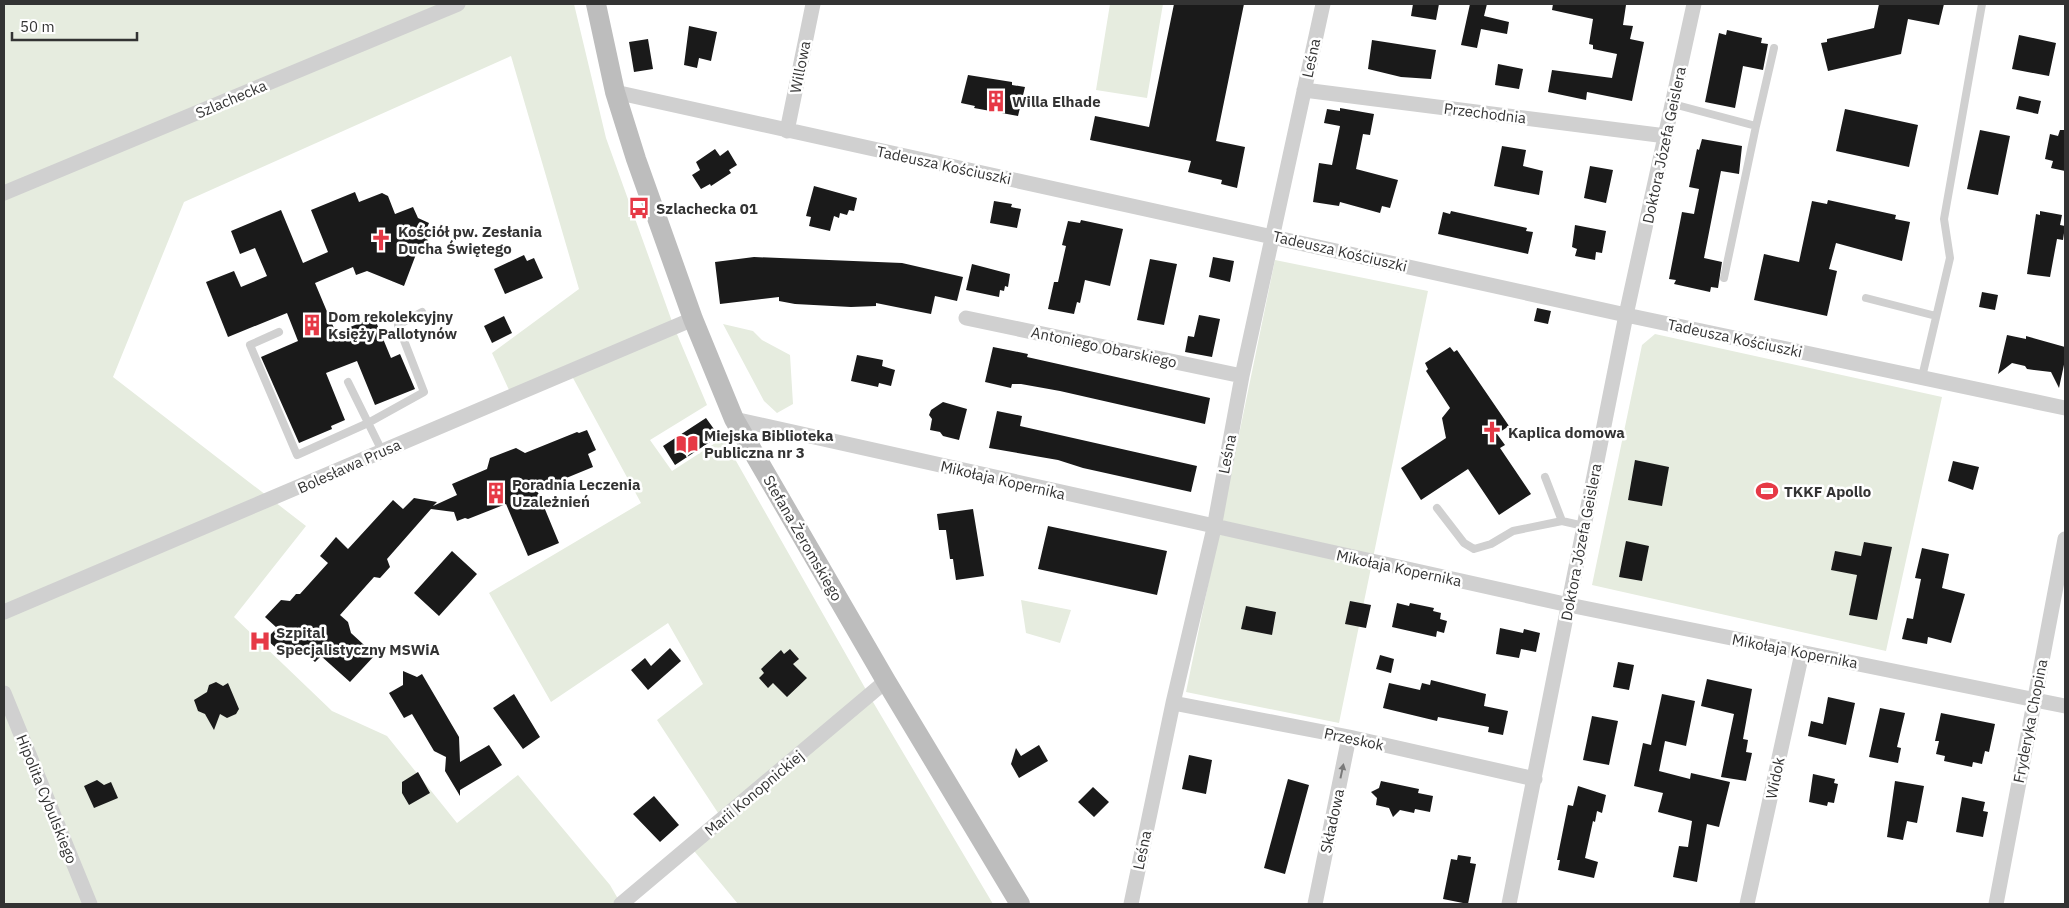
<svg xmlns="http://www.w3.org/2000/svg" width="2069" height="908" font-family="'IBM Plex Sans',sans-serif">
  <style>
    .green { fill: #e6ecdf }
    .building { fill: #1a1a1a }
    .lines { fill: none; stroke-linecap: round; stroke-linejoin: round }
    .lane { stroke: #d0d0d0; stroke-width: 8 }
    .street { stroke: #d0d0d0; stroke-width: 15 }
    .secondary { stroke: #bdbdbd; stroke-width: 20 }
    .oneway { fill: #7a7a7a }
    .labels { text-anchor: middle; dominant-baseline: central; stroke-width: 5; stroke-linejoin: round; paint-order: stroke }
    .street-label { font-size: 15px; fill: #333; stroke: #fff }
    .poi-label { font-size: 15px; font-weight: bold; fill: #333; stroke: #fff; text-anchor: start }
  </style>
  <rect width="100%" height="100%" fill="#fff"/>
  <!-- green -->
  <path class="green" d="M 4,4 L 574,4 L 606,138 L 674,327 L 707,405 L 650,440 L 672,471 L 723,438 L 873,702 L 993,904 L 738,904 L 690,846 L 722,819 L 657,720 L 703,684 L 668,623 L 551,702 L 489,593 L 641,503 L 567,367 L 509,390 L 492,353 L 579,289 L 511,56 L 184,202 L 113,377 L 306,526 L 234,617 L 332,711 L 387,736 L 457,823 L 518,775 L 610,885 L 621,904 L 4,904 Z
    M 1110,4 L 1163,4 L 1147,98 L 1096,90 Z
    M 1275,260 L 1428,291 L 1339,723 L 1186,692 Z
    M 723,324 L 753,331 L 762,340 L 790,355 L 793,404 L 777,413 L 764,401 Z
    M 1655,334 L 1942,397 L 1886,651 L 1592,585 L 1642,345 Z
    M 1021,600 L 1071,610 L 1060,643 L 1026,633 Z"/>
  <!-- building -->
  <path class="building" d="M 1174,4 L 1244,4 L 1216,141 L 1245,147 L 1237,188 L 1221,184 L 1222,180 L 1188,172 L 1191,161 L 1090,140 L 1095,116 L 1149,127 Z
    M 1413,4 L 1439,4 L 1436,20 L 1411,16 Z
    M 1470,4 L 1487,4 L 1484,16 L 1509,22 L 1507,34 L 1481,29 L 1477,48 L 1461,45 Z
    M 1553,4 L 1626,5 L 1623,25 L 1633,26 L 1630,39 L 1644,42 L 1632,101 L 1587,92 L 1586,100 L 1548,92 L 1552,70 L 1612,78 L 1617,54 L 1593,49 L 1593,45 L 1589,44 L 1593,19 L 1552,10 Z
    M 1879,4 L 1944,4 L 1939,25 L 1908,19 L 1901,54 L 1828,71 L 1821,43 L 1827,42 L 1827,39 L 1874,28 Z
    M 689,26 L 717,32 L 711,61 L 699,58 L 697,68 L 684,65 Z
    M 1727,30 L 1762,38 L 1761,43 L 1768,44 L 1763,70 L 1743,66 L 1735,108 L 1705,102 L 1719,33 L 1726,35 Z
    M 2019,35 L 2056,43 L 2049,76 L 2012,69 Z
    M 648,39 L 653,69 L 634,72 L 629,42 Z
    M 1372,40 L 1436,50 L 1431,79 L 1401,77 L 1368,69 Z
    M 1498,64 L 1523,69 L 1519,89 L 1495,85 Z
    M 968,75 L 1012,82 L 1012,85 L 1025,87 L 1018,116 L 974,108 L 975,106 L 961,103 Z
    M 2019,96 L 2041,101 L 2038,114 L 2016,109 Z
    M 1340,108 L 1374,114 L 1370,135 L 1363,134 L 1356,169 L 1398,180 L 1390,208 L 1382,206 L 1380,213 L 1340,202 L 1339,206 L 1313,202 L 1319,163 L 1332,165 L 1340,126 L 1324,123 L 1327,109 L 1340,111 Z
    M 1845,109 L 1918,125 L 1909,167 L 1836,151 Z
    M 1980,130 L 2010,136 L 1998,195 L 1967,189 Z
    M 2060,130 L 2065,130 L 2065,171 L 2051,168 L 2053,161 L 2045,159 L 2050,134 L 2058,136 Z
    M 1702,139 L 1742,146 L 1739,174 L 1721,171 L 1704,258 L 1722,262 L 1718,288 L 1711,287 L 1710,292 L 1674,284 L 1676,280 L 1669,279 L 1682,212 L 1694,214 L 1699,189 L 1689,187 L 1697,149 L 1699,150 Z
    M 1502,146 L 1526,150 L 1523,166 L 1543,171 L 1539,195 L 1494,186 Z
    M 715,149 L 720,156 L 728,150 L 737,165 L 729,170 L 731,173 L 711,186 L 710,184 L 701,189 L 692,175 L 700,170 L 696,162 Z
    M 1590,166 L 1613,170 L 1606,203 L 1584,198 Z
    M 814,186 L 857,198 L 854,211 L 849,210 L 847,215 L 840,213 L 839,218 L 834,216 L 830,231 L 809,226 L 811,217 L 806,216 Z
    M 355,192 L 359,202 L 382,193 L 388,196 L 395,214 L 413,207 L 418,218 L 429,223 L 425,233 L 429,244 L 418,249 L 404,286 L 367,271 L 356,275 L 353,267 L 315,283 L 336,333 L 374,317 L 391,358 L 400,354 L 415,389 L 375,405 L 357,361 L 326,373 L 345,420 L 331,426 L 332,429 L 299,443 L 261,357 L 298,341 L 287,313 L 228,337 L 206,282 L 234,271 L 241,287 L 267,276 L 255,248 L 240,254 L 231,231 L 281,210 L 303,263 L 328,252 L 311,210 Z
    M 1828,200 L 1896,215 L 1895,219 L 1910,222 L 1902,261 L 1836,243 L 1829,269 L 1837,271 L 1827,316 L 1754,300 L 1764,254 L 1799,262 L 1812,201 L 1827,204 Z
    M 994,201 L 1012,204 L 1011,207 L 1021,209 L 1017,228 L 990,223 Z
    M 1451,211 L 1527,228 L 1526,231 L 1533,232 L 1528,254 L 1438,234 L 1443,212 L 1450,214 Z
    M 2040,211 L 2062,215 L 2060,225 L 2065,226 L 2063,240 L 2057,239 L 2050,277 L 2027,274 L 2036,214 L 2040,215 Z
    M 1081,220 L 1123,229 L 1110,286 L 1085,280 L 1080,303 L 1077,302 L 1074,314 L 1048,309 L 1054,282 L 1058,282 L 1066,246 L 1062,245 L 1068,221 L 1080,223 Z
    M 1575,225 L 1606,231 L 1602,253 L 1596,252 L 1595,260 L 1575,256 L 1577,249 L 1572,247 Z
    M 524,255 L 527,261 L 534,258 L 543,278 L 505,294 L 494,269 Z
    M 754,257 L 902,263 L 963,277 L 957,301 L 935,296 L 931,314 L 876,303 L 876,306 L 851,307 L 795,304 L 779,301 L 779,297 L 720,304 L 715,262 Z
    M 1213,257 L 1234,261 L 1230,282 L 1209,277 Z
    M 1150,259 L 1177,264 L 1164,325 L 1137,320 Z
    M 972,264 L 1010,274 L 1008,287 L 1005,286 L 1004,291 L 1000,290 L 999,297 L 966,290 Z
    M 1982,292 L 1998,295 L 1995,310 L 1979,307 Z
    M 1537,308 L 1551,311 L 1548,324 L 1534,321 Z
    M 1199,315 L 1220,319 L 1212,357 L 1185,352 L 1188,336 L 1194,337 Z
    M 504,316 L 512,333 L 492,343 L 484,326 Z
    M 2007,335 L 2026,339 L 2026,336 L 2065,347 L 2065,360 L 2059,388 L 2051,372 L 2027,369 L 2025,366 L 2012,363 L 1998,374 Z
    M 993,347 L 1028,354 L 1027,357 L 1210,398 L 1205,424 L 1060,391 L 1021,384 L 1012,384 L 1011,388 L 985,382 Z
    M 1450,347 L 1454,352 L 1457,350 L 1509,426 L 1497,434 L 1505,445 L 1500,448 L 1531,494 L 1499,515 L 1468,469 L 1421,500 L 1401,468 L 1446,438 L 1442,418 L 1450,408 L 1426,371 L 1428,369 L 1425,363 Z
    M 857,355 L 883,360 L 882,366 L 895,370 L 891,386 L 879,383 L 878,387 L 851,381 Z
    M 943,402 L 967,409 L 959,440 L 943,436 L 940,432 L 930,430 L 932,419 L 929,415 L 931,410 Z
    M 997,411 L 1022,416 L 1020,426 L 1197,466 L 1191,492 L 1083,468 L 1058,460 L 989,448 Z
    M 706,418 L 719,436 L 675,465 L 663,446 Z
    M 587,430 L 596,450 L 588,454 L 593,467 L 537,490 L 559,543 L 528,556 L 506,504 L 468,519 L 465,518 L 457,521 L 454,512 L 431,509 L 387,559 L 390,567 L 380,578 L 374,577 L 340,615 L 348,622 L 351,633 L 375,655 L 350,682 L 321,656 L 315,662 L 296,645 L 285,656 L 266,639 L 277,628 L 265,617 L 281,600 L 290,601 L 296,594 L 300,594 L 328,563 L 320,556 L 336,537 L 348,549 L 393,500 L 403,509 L 414,498 L 437,502 L 433,506 L 457,495 L 452,484 L 487,469 L 490,458 L 516,448 L 525,453 L 577,432 L 579,433 Z
    M 1635,460 L 1669,467 L 1662,506 L 1628,500 Z
    M 1953,461 L 1979,467 L 1973,490 L 1948,481 Z
    M 973,509 L 984,576 L 956,580 L 953,559 L 950,559 L 946,530 L 939,530 L 937,514 Z
    M 1048,526 L 1167,551 L 1157,595 L 1038,569 Z
    M 1626,541 L 1649,546 L 1642,581 L 1619,577 Z
    M 1864,542 L 1892,547 L 1877,620 L 1849,615 L 1857,575 L 1831,570 L 1835,551 L 1861,556 Z
    M 1922,548 L 1949,554 L 1942,588 L 1965,594 L 1951,643 L 1928,637 L 1927,644 L 1902,639 L 1907,618 L 1913,619 L 1921,579 L 1915,578 Z
    M 452,551 L 477,574 L 439,616 L 414,593 Z
    M 1350,601 L 1371,605 L 1366,628 L 1345,624 Z
    M 1397,603 L 1409,606 L 1410,603 L 1434,608 L 1433,611 L 1441,613 L 1440,619 L 1447,621 L 1444,633 L 1437,631 L 1436,637 L 1392,627 Z
    M 1246,606 L 1276,612 L 1272,635 L 1241,629 Z
    M 1500,628 L 1523,633 L 1524,629 L 1540,633 L 1536,652 L 1521,649 L 1519,658 L 1496,654 Z
    M 670,648 L 681,661 L 648,690 L 631,670 L 645,658 L 651,666 Z
    M 790,649 L 799,659 L 793,664 L 807,678 L 787,697 L 773,683 L 768,688 L 759,678 L 764,673 L 761,669 L 781,650 L 784,654 Z
    M 1380,655 L 1394,659 L 1391,673 L 1376,669 Z
    M 1618,662 L 1634,665 L 1629,690 L 1613,687 Z
    M 403,671 L 417,677 L 422,674 L 459,737 L 460,762 L 489,745 L 502,765 L 460,790 L 460,796 L 445,771 L 446,757 L 434,751 L 412,714 L 404,718 L 389,693 L 403,685 Z
    M 1707,679 L 1752,689 L 1743,739 L 1748,740 L 1746,752 L 1752,753 L 1746,781 L 1721,777 L 1734,714 L 1701,706 Z
    M 1431,680 L 1486,694 L 1484,706 L 1508,711 L 1503,735 L 1488,732 L 1489,727 L 1438,717 L 1437,721 L 1383,708 L 1389,683 L 1420,690 L 1422,683 L 1430,685 Z
    M 216,682 L 223,686 L 228,683 L 239,709 L 236,714 L 227,718 L 220,714 L 214,730 L 205,714 L 198,711 L 194,700 L 207,692 L 209,685 Z
    M 514,694 L 540,737 L 523,749 L 493,708 Z
    M 1662,694 L 1695,701 L 1686,746 L 1665,741 L 1659,771 L 1690,779 L 1691,773 L 1730,782 L 1719,827 L 1707,824 L 1697,882 L 1673,877 L 1679,846 L 1688,847 L 1692,821 L 1658,812 L 1663,793 L 1634,786 L 1643,743 L 1651,745 Z
    M 1828,697 L 1855,703 L 1846,745 L 1808,736 L 1811,721 L 1823,724 Z
    M 1880,708 L 1905,713 L 1897,747 L 1901,748 L 1898,763 L 1869,757 Z
    M 1941,713 L 1995,724 L 1989,752 L 1985,751 L 1982,764 L 1973,762 L 1972,767 L 1944,761 L 1945,756 L 1936,754 L 1939,741 L 1935,741 Z
    M 1592,716 L 1618,721 L 1609,765 L 1583,760 Z
    M 1039,745 L 1048,761 L 1019,778 L 1011,764 L 1016,748 L 1021,756 Z
    M 1189,755 L 1212,760 L 1206,794 L 1182,789 Z
    M 418,772 L 430,793 L 409,805 L 402,793 L 402,782 Z
    M 1813,774 L 1835,779 L 1834,783 L 1838,784 L 1834,803 L 1828,802 L 1827,806 L 1809,802 Z
    M 1288,779 L 1309,785 L 1285,874 L 1264,868 Z
    M 97,780 L 104,785 L 111,782 L 118,798 L 94,808 L 84,786 Z
    M 1381,781 L 1419,789 L 1418,793 L 1433,796 L 1430,812 L 1415,809 L 1414,813 L 1400,810 L 1393,817 L 1389,808 L 1376,805 L 1377,798 L 1371,792 L 1379,788 Z
    M 1895,781 L 1924,786 L 1917,823 L 1907,821 L 1903,840 L 1887,837 Z
    M 1578,786 L 1606,795 L 1602,813 L 1597,811 L 1595,822 L 1593,821 L 1585,858 L 1598,862 L 1594,878 L 1558,870 L 1560,860 L 1557,860 L 1568,805 L 1573,806 Z
    M 1093,787 L 1109,802 L 1094,817 L 1078,802 Z
    M 654,796 L 679,825 L 660,842 L 633,814 Z
    M 1962,797 L 1985,802 L 1983,811 L 1988,812 L 1983,837 L 1956,832 Z
    M 1458,855 L 1471,857 L 1470,863 L 1476,864 L 1468,904 L 1443,899 L 1451,859 L 1457,860 Z"/>
  <g class="lines">
    <!-- lane -->
    <path class="lane" d="M 1673,104 L 1756,126 L 1774,48
      M 1724,278 L 1756,126
      M 1866,298 L 1936,316
      M 279,332 L 250,345 L 297,455 L 368,423 L 424,392 L 398,325 L 422,312
      M 1922,377 L 1950,258 L 1944,219 L 1982,4
      M 348,382 L 382,451
      M 1437,508 L 1464,543 L 1474,549 L 1491,544 L 1513,531 L 1562,521 L 1545,477
      M 1562,521 L 1584,526"/>
    <!-- street -->
    <path class="street" d="M 1304,90 L 1666,136
      M 615,92 L 1626,315 L 2065,408
      M 787,131 L 813,4
      M 4,193 L 458,4
      M 966,318 L 1242,376
      M 734,419 L 1569,605 L 2065,706
      M 4,612 L 693,319
      M 4,693 L 90,904
      M 1173,703 L 1349,737 L 1535,779
      M 621,904 L 886,681
      M 1131,904 L 1173,703 L 1214,528 L 1242,376 L 1323,4
      M 1315,904 L 1349,737
      M 1509,904 L 1626,315 L 1694,4
      M 1747,904 L 1802,653
      M 1996,904 L 2065,539"/>
    <!-- secondary -->
    <path class="secondary" d="M 596,4 L 615,92 L 636,159 L 693,319 L 734,419 L 886,681 L 1020,904"/>
  </g>
  <!-- one-way arrows -->
  <defs><path id="oneway-solid" d="M-6-.8H1V-3.2L6.5 0L1 3.2V.8H-6Z" transform="scale(1.25)"/></defs>
  <use class="oneway" href="#oneway-solid" transform="translate(1342 771) rotate(-78)"/>
  <!-- icons -->
  <defs>
    <g id="building-bare" transform="scale(1.725)"><path d="M-4-6H4V6H1V3H-1V6H-4ZM-2.5-4.3h1.7v1.8h-1.7ZM.8-4.3h1.7v1.8H.8ZM-2.5-1h1.7V.8h-1.7ZM.8-1h1.7V.8H.8Z" fill="#e63946" stroke="#fff" stroke-width="2.5" paint-order="stroke"/></g>
    <g id="bus-bare" transform="scale(1.725)"><path d="M-5-6H5V4H4V6H2V4H-2V6H-4V4H-5ZM-3.5-4V0h7V-4ZM-3.5 1.2v1.5H-2V1.2ZM2 1.2v1.5H3.5V1.2Z" fill="#e63946" stroke="#fff" stroke-width="2.5" paint-order="stroke"/></g>
    <g id="church-bare" transform="scale(1.725)"><path d="M-1.2-6h2.4v3.5h3.3v2.4h-3.3V6h-2.4V-.1h-3.3v-2.4h3.3Z" fill="#e63946" stroke="#fff" stroke-width="2.5" paint-order="stroke"/></g>
    <g id="library-bare" transform="scale(1.725)"><path d="M-6-4Q-3-5.5-.7-3.5V5Q-3 3-6 4ZM6-4Q3-5.5 .7-3.5V5Q3 3 6 4Z" fill="#e63946" stroke="#fff" stroke-width="2.5" paint-order="stroke"/></g>
    <g id="stadium-bare" transform="scale(1.725)"><path d="M0-5a6.5 5 0 1 0 0 10a6.5 5 0 1 0 0-10ZM-3.5-1.8h7v3.6h-7Z" fill="#e63946" stroke="#fff" stroke-width="2.5" paint-order="stroke"/></g>
    <g id="hospital-bare" transform="scale(1.725)"><path d="M-5-5h3v3.5h4V-5h3V5h-3V1.5h-4V5h-3Z" fill="#e63946" stroke="#fff" stroke-width="2.5" paint-order="stroke"/></g>
  </defs>
  <g fill-rule="evenodd">
    <use href="#building-bare" x="996" y="101"/>
    <use href="#bus-bare" x="639" y="208"/>
    <use href="#church-bare" x="381" y="240"/>
    <use href="#building-bare" x="312" y="325"/>
    <use href="#church-bare" x="1492" y="432"/>
    <use href="#library-bare" x="687" y="444"/>
    <use href="#stadium-bare" x="1767" y="491"/>
    <use href="#building-bare" x="496" y="493"/>
    <use href="#hospital-bare" x="260" y="641"/>
  </g>
  <g class="labels">
    <!-- street labels -->
    <g class="street-label">
      <text transform="translate(1311 58) rotate(-78)">Leśna</text>
      <text transform="translate(800 67) rotate(-79)">Willowa</text>
      <text transform="translate(231 99) rotate(-23)">Szlachecka</text>
      <text transform="translate(1485 113) rotate(7)">Przechodnia</text>
      <text transform="translate(1664 145) rotate(-78)">Doktora Józefa Geislera</text>
      <text transform="translate(944 165) rotate(12)">Tadeusza Kościuszki</text>
      <text transform="translate(1340 251) rotate(13)">Tadeusza Kościuszki</text>
      <text transform="translate(1735 338) rotate(12)">Tadeusza Kościuszki</text>
      <text transform="translate(1104 347) rotate(12)">Antoniego Obarskiego</text>
      <text transform="translate(1227 454) rotate(-79)">Leśna</text>
      <text transform="translate(349 466) rotate(-24)">Bolesława Prusa</text>
      <text transform="translate(1003 480) rotate(13)">Mikołaja Kopernika</text>
      <text transform="translate(803 538) rotate(60)">Stefana Żeromskiego</text>
      <text transform="translate(1581 542) rotate(-79)">Doktora Józefa Geislera</text>
      <text transform="translate(1399 568) rotate(12)">Mikołaja Kopernika</text>
      <text transform="translate(1795 651) rotate(11)">Mikołaja Kopernika</text>
      <text transform="translate(2030 721) rotate(-79)">Fryderyka Chopina</text>
      <text transform="translate(1354 739) rotate(12)">Przeskok</text>
      <text transform="translate(1775 778) rotate(-78)">Widok</text>
      <text transform="translate(754 793) rotate(-40)">Marii Konopnickiej</text>
      <text transform="translate(47 799) rotate(68)">Hipolita Cybulskiego</text>
      <text transform="translate(1332 821) rotate(-78)">Składowa</text>
      <text transform="translate(1142 850) rotate(-78)">Leśna</text>
    </g>
    <!-- poi labels -->
    <g class="poi-label">
      <text x="1012" y="101">Willa Elhade</text>
      <text x="656" y="208">Szlachecka 01</text>
      <text x="398" y="231">Kościół pw. Zesłania<tspan x="398" dy="17">Ducha Świętego</tspan></text>
      <text x="328" y="316">Dom rekolekcyjny<tspan x="328" dy="17">Księży Pallotynów</tspan></text>
      <text x="1508" y="432">Kaplica domowa</text>
      <text x="704" y="435">Miejska Biblioteka<tspan x="704" dy="17">Publiczna nr 3</tspan></text>
      <text x="512" y="484">Poradnia Leczenia<tspan x="512" dy="17">Uzależnień</tspan></text>
      <text x="1784" y="491">TKKF Apollo</text>
      <text x="276" y="632">Szpital<tspan x="276" dy="17">Specjalistyczny MSWiA</tspan></text>
    </g>
  </g>
  <!-- border -->
  <rect width="2069" height="908" fill="none" stroke="#333333" stroke-width="10"/>
  <!-- scale -->
  <path d="M12 32v8h125v-8" fill="none" stroke="#333333" stroke-width="2.5"/>
  <text x="20" y="32" font-size="15" fill="#333333" stroke="#ffffff" stroke-width="4" paint-order="stroke">50 m</text>
</svg>
